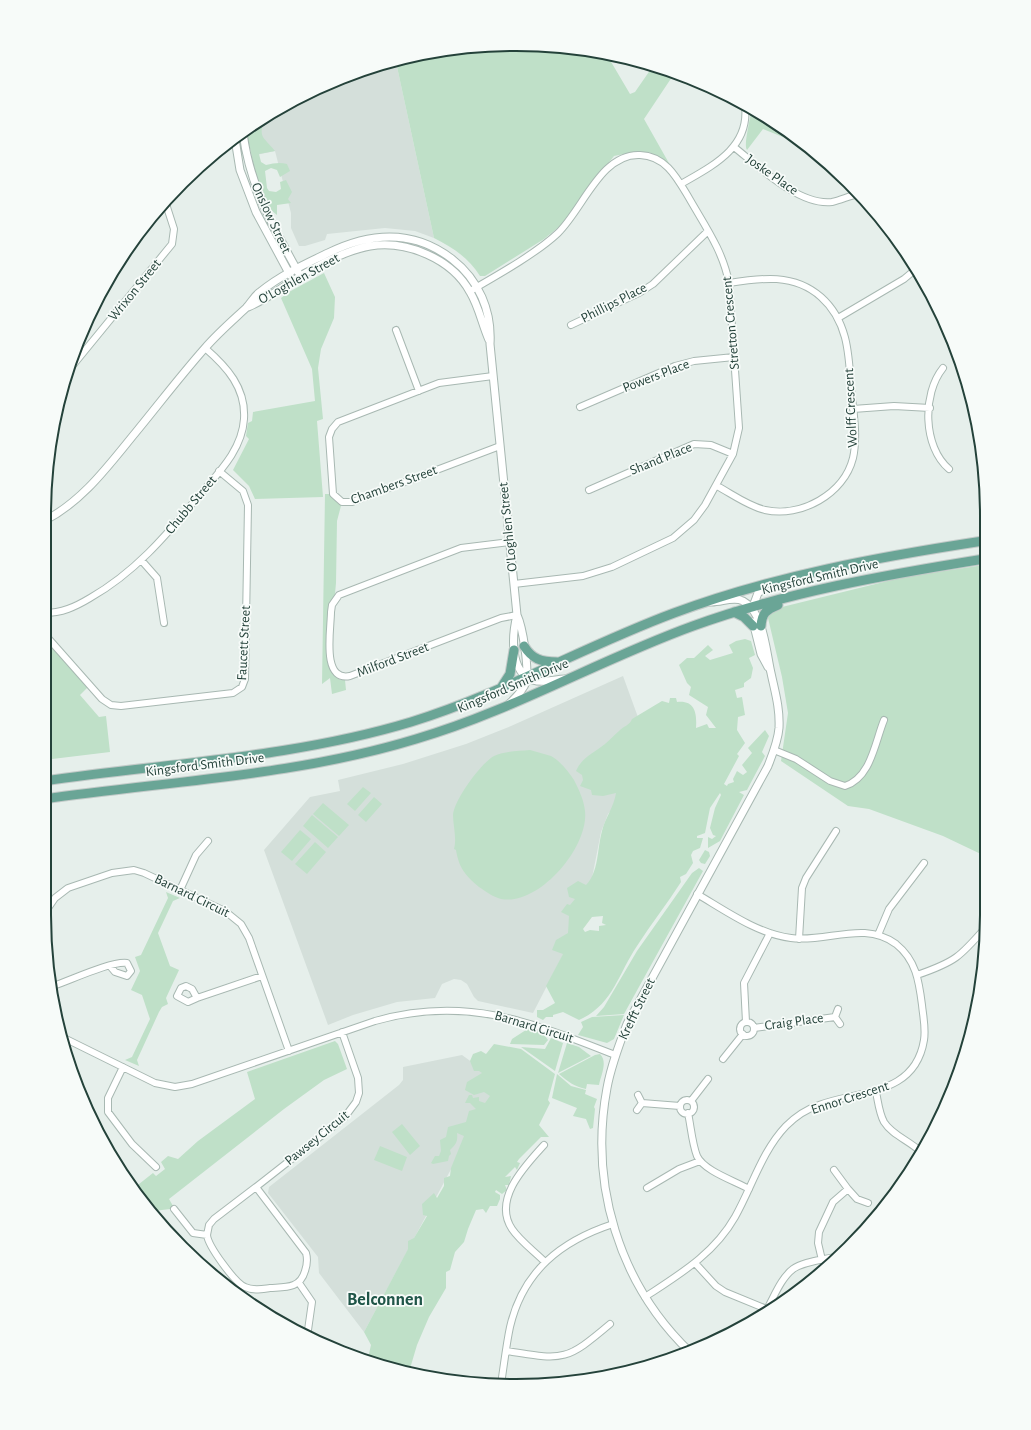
<svg xmlns="http://www.w3.org/2000/svg" width="1031" height="1430" font-family="'Alegreya Sans',sans-serif">
  <style>
    .built { fill: #d4dfda }
    .green { fill: #bfe0c8; fill-rule: evenodd }
    .lines { fill: none; stroke-linecap: round; stroke-linejoin: round }
    .minor-casing { stroke: #a8b8b2; stroke-width: 8 }
    .tertiary-casing { stroke: #a8b8b2; stroke-width: 9 }
    .primary-casing { stroke: #c2cac8; stroke-width: 11 }
    .minor { stroke: #fff; stroke-width: 6 }
    .tertiary { stroke: #fff; stroke-width: 7 }
    .primary { stroke: #6aa596; stroke-width: 9 }
    .labels { text-anchor: middle; dominant-baseline: central; stroke-width: 3.5; stroke-linejoin: round; paint-order: stroke }
    .street-label { font-size: 14px; fill: #24423a; stroke: #f7fbf9 }
    .district-label { font-size: 18px; font-weight: bold; fill: #1f5548; stroke: #f7fbf9 }
    .rim { fill: none; stroke: #24423a; stroke-width: 2 }
  </style>
  <rect width="100%" height="100%" fill="#e6efeb"/>
  <!-- built -->
  <path class="built" d="M 396,62 L 434,238 L 415,231 L 385,228 L 327,234 L 325,240 L 305,246 L 299,246 L 291,228 L 291,213 L 275,151 L 256,155 L 250,128 L 280,107 L 364,69 Z
    M 623,676 L 655,764 L 608,814 L 601,832 L 591,883 L 569,943 L 533,1013 L 478,1001 L 474,997 L 467,984 L 461,980 L 454,979 L 442,984 L 435,998 L 397,1002 L 353,1015 L 328,1025 L 264,850 L 310,797 L 340,791 L 338,780 L 403,764 L 466,744 L 511,726 Z
    M 462,1055 L 502,1084 L 480,1115 L 364,1332 L 319,1273 L 318,1257 L 268,1193 L 269,1187 L 399,1085 L 403,1080 L 403,1067 Z"/>
  <!-- green -->
  <path class="green" d="M 547,45 L 607,55 L 630,94 L 635,92 L 653,66 L 674,74 L 644,119 L 670,165 L 649,152 L 629,153 L 614,156 L 560,226 L 544,239 L 485,276 L 480,276 C 469,258 452,247 434,238 L 396,62 L 454,48 Z
    M 751,109 L 803,142 L 810,148 L 763,129 L 747,150 C 743,145 751,119 751,109 Z
    M 266,117 C 257,138 263,136 275,151 L 259,154 L 261,162 L 266,165 C 274,163 280,162 287,164 L 290,171 L 280,177 L 277,170 L 271,168 L 265,171 L 267,188 L 269,191 L 276,192 L 281,189 L 280,182 L 286,180 L 292,192 L 288,199 L 291,203 L 277,205 L 277,215 L 266,206 L 259,188 L 246,131 Z
    M 324,273 L 335,297 L 334,318 L 321,349 L 318,368 L 323,419 L 317,421 L 323,497 L 255,499 L 249,486 L 233,470 L 249,439 L 246,436 L 248,423 L 252,421 L 253,412 L 315,401 L 312,369 L 281,298 L 289,292 Z
    M 333,490 L 342,502 L 337,521 L 336,583 L 329,659 L 333,673 L 340,680 L 345,680 L 346,690 L 332,694 L 330,678 L 322,684 L 325,494 L 330,494 Z
    M 984,565 L 985,856 L 943,836 L 869,809 L 848,806 L 781,761 L 788,713 L 782,677 L 768,618 L 770,612 L 778,608 L 904,577 Z
    M 44,629 L 88,687 L 80,695 L 99,717 L 106,716 L 110,752 L 44,760 Z
    M 745,639 L 751,641 L 755,655 L 749,658 L 753,668 L 751,678 L 744,683 L 744,687 L 735,690 L 737,698 L 742,697 L 745,715 L 738,717 L 737,730 L 745,743 L 737,754 L 739,756 L 724,784 L 727,786 L 728,784 L 734,782 L 733,779 L 737,771 L 743,775 L 747,772 L 742,765 L 752,753 L 748,748 L 765,730 L 769,736 L 762,752 L 765,756 L 747,790 L 739,792 L 744,795 L 720,841 L 708,848 L 708,837 L 712,839 L 716,836 L 713,835 L 710,828 L 715,808 L 721,795 L 720,793 L 710,808 L 705,833 L 697,836 L 697,838 L 703,838 L 700,848 L 693,851 L 691,855 L 693,863 L 686,874 L 680,877 L 681,882 C 667,904 651,924 637,946 C 618,974 613,1005 579,1020 L 563,1012 L 553,1015 L 553,1017 L 546,1017 L 543,1020 L 537,1017 L 537,1010 L 543,1010 L 555,1003 L 546,986 L 563,954 L 552,950 L 556,940 L 568,933 L 569,916 L 561,912 L 567,904 L 570,905 L 575,899 L 569,897 L 567,888 L 578,881 L 586,885 C 599,872 597,849 602,831 C 605,818 614,807 616,793 L 603,796 L 592,795 L 591,790 L 580,786 L 583,780 L 582,775 L 576,771 C 582,757 594,753 605,744 C 610,740 614,735 619,731 C 624,726 630,725 632,719 L 662,701 L 669,703 L 670,698 L 676,698 L 677,702 C 695,700 697,713 696,728 L 707,724 L 709,728 L 716,728 L 706,715 L 708,707 L 689,695 L 691,687 L 687,683 L 679,665 L 687,658 L 694,658 L 708,645 L 713,650 L 705,656 L 710,660 L 733,653 L 729,645 L 736,641 ZM 603,916 L 602,923 L 606,925 L 599,926 L 599,931 L 590,930 L 585,932 L 583,929 L 592,917 Z
    M 530,750 C 537,752 544,754 551,756 C 559,760 569,772 574,780 C 579,790 584,800 585,811 C 589,847 539,906 501,899 C 493,897 485,891 479,887 C 465,875 459,868 456,850 L 454,849 C 457,839 453,825 453,815 C 454,800 481,763 494,756 C 505,751 518,751 530,750 Z
    M 363,787 L 371,793 L 355,811 L 347,804 Z
    M 374,797 L 382,804 L 366,822 L 358,815 Z
    M 323,803 L 349,825 L 339,836 L 313,814 Z
    M 312,815 L 338,837 L 328,848 L 303,826 Z
    M 300,830 L 311,839 L 292,861 L 281,852 Z
    M 315,842 L 326,852 L 307,874 L 295,864 Z
    M 705,850 L 709,852 L 710,856 L 705,864 L 701,863 L 699,860 Z
    M 699,868 L 703,871 L 624,1014 L 596,1016 L 604,1007 L 637,951 L 692,873 Z
    M 166,892 L 180,898 L 173,901 L 158,933 L 170,966 L 179,970 L 166,998 L 168,1004 L 162,1007 L 159,1012 L 137,1060 L 139,1066 L 125,1060 L 132,1057 L 150,1019 L 142,995 L 131,990 L 140,971 L 135,957 L 141,955 L 168,898 Z
    M 624,1015 L 614,1039 L 607,1043 L 578,1035 L 583,1027 L 581,1022 L 592,1017 Z
    M 529,1028 L 543,1033 L 548,1040 L 544,1045 L 510,1044 L 512,1039 Z
    M 551,1038 L 563,1043 L 555,1071 L 521,1047 L 545,1049 Z
    M 335,1041 L 338,1044 L 347,1069 L 324,1080 L 284,1109 L 169,1199 L 173,1206 L 170,1209 L 154,1211 L 134,1188 L 153,1173 L 156,1176 L 165,1169 L 161,1162 L 168,1156 L 178,1159 L 198,1141 L 255,1099 L 247,1072 Z
    M 567,1043 L 579,1047 L 591,1056 L 558,1073 Z
    M 494,1044 L 521,1049 L 555,1074 L 548,1100 L 550,1103 L 539,1125 L 549,1137 L 541,1137 L 519,1159 L 517,1162 L 520,1163 L 517,1170 L 515,1167 L 505,1177 L 511,1176 L 509,1185 L 505,1185 L 507,1190 L 502,1194 L 496,1190 L 495,1192 L 500,1195 L 500,1199 L 497,1206 L 490,1206 L 486,1213 L 483,1209 L 476,1210 L 468,1229 L 464,1242 L 455,1252 L 450,1270 L 446,1272 L 446,1288 L 429,1317 L 417,1345 L 409,1372 L 368,1358 L 371,1345 L 364,1332 L 408,1249 L 408,1241 L 414,1238 L 427,1216 L 423,1215 L 422,1204 L 434,1193 L 437,1198 L 444,1186 L 444,1178 L 450,1176 L 451,1168 L 464,1136 L 457,1133 C 458,1141 456,1145 450,1150 L 451,1154 L 449,1156 L 448,1161 L 433,1164 L 431,1163 L 435,1156 L 439,1156 L 441,1151 L 440,1140 L 446,1137 L 448,1127 L 466,1122 L 469,1111 L 476,1109 L 470,1103 L 465,1103 L 469,1095 L 472,1095 L 473,1098 L 479,1097 L 479,1101 L 485,1103 L 490,1096 L 484,1092 L 474,1095 L 465,1090 L 467,1082 L 482,1073 L 479,1071 L 474,1071 L 470,1061 L 473,1054 L 481,1051 L 486,1054 Z
    M 600,1054 C 608,1062 601,1075 599,1085 L 587,1084 L 586,1089 C 575,1087 567,1081 559,1074 L 595,1055 Z
    M 557,1074 L 571,1086 L 586,1090 L 585,1094 L 597,1099 L 594,1107 L 595,1109 L 593,1128 L 590,1129 L 586,1119 L 573,1116 L 577,1108 L 552,1098 Z
    M 402,1124 L 420,1146 L 410,1155 L 392,1132 Z
    M 380,1146 L 407,1157 L 402,1171 L 374,1160 Z"/>
  <g class="lines">
    <!-- minor casing -->
    <g class="minor-casing">
      <path id="minor" d="M 734,147 C 758,166 799,206 832,202 C 841,200 849,196 858,194
        M 681,184 C 712,166 750,148 745,106
        M 470,291 C 496,276 537,253 558,233 C 583,209 601,153 640,155 C 666,156 677,178 689,198 C 705,226 723,251 729,283 L 739,428 L 733,454 L 705,505 L 694,520 L 673,538 L 612,567 L 583,576 L 514,584
        M 838,318 L 904,279 L 916,269
        M 571,325 L 639,293 L 653,284 L 708,231
        M 396,330 L 419,391
        M 943,368 C 922,394 923,447 949,469
        M 69,370 L 172,244 L 174,229 L 165,201
        M 493,376 L 439,383 L 338,422 L 332,429 L 329,437 L 333,494 L 342,502 L 352,502 L 500,446
        M 580,407 L 675,366 L 694,361 L 734,357
        M 853,409 L 894,406 L 930,408
        M 717,486 C 732,494 748,506 765,510 C 801,518 844,494 853,458 C 858,436 853,410 851,388 C 849,355 848,321 821,297 C 794,273 761,278 729,283
        M 589,490 L 694,444 L 711,445 L 733,454
        M 510,542 L 461,548 L 339,595 L 332,605 L 331,612 C 331,629 321,682 350,676 L 501,618 L 517,615
        M 142,561 L 157,578 L 164,623
        M 44,613 C 62,613 75,607 90,598 C 134,573 165,537 197,498 C 217,474 242,451 244,419 C 246,388 227,367 205,348
        M 44,629 L 48,638 L 102,699 L 111,705 L 121,706 L 233,693 L 242,687 L 245,679 L 248,505 L 243,491 L 219,471
        M 774,750 L 796,759 L 830,781 L 845,786 C 871,778 875,742 884,720
        M 180,890 L 196,855 L 208,841
        M 44,914 L 55,898 L 68,888 L 112,873 L 134,870 L 144,873 L 225,911 L 241,924 L 249,938 L 289,1051
        M 878,935 L 889,909 L 924,863
        M 799,939 L 802,888 L 806,878 L 836,831
        M 917,975 C 955,962 960,957 986,927
        M 53,986 C 71,980 111,961 127,963 L 131,971 L 127,976 L 115,972 L 110,966
        M 197,998 L 188,1002 L 177,996 L 181,988 L 186,986 L 192,989 L 197,998 L 262,976
        M 838,1009 L 835,1017 L 840,1024
        M 746,1022 L 744,983 L 770,933
        M740 1029a7 7 0 1 1 14 0a7 7 0 1 1-14 0Z
        M 754,1028 L 835,1017
        M 60,1036 L 155,1083 L 175,1087 L 192,1084 L 375,1021 C 466,995 531,1022 615,1055
        M 723,1059 L 743,1034
        M 123,1067 L 108,1098 L 108,1112 L 132,1144 L 156,1167
        M 876,1092 C 878,1101 879,1113 884,1122 C 892,1135 910,1141 921,1152
        M680 1107a7 7 0 1 1 14 0a7 7 0 1 1-14 0Z
        M 691,1101 L 708,1079
        M 642,1103 L 680,1106
        M 637,1110 L 642,1103 L 638,1095
        M 688,1113 C 691,1127 692,1143 697,1156 C 704,1171 735,1181 749,1189
        M 544,1145 C 526,1165 492,1199 512,1229 C 520,1241 534,1251 545,1262
        M 256,1187 L 344,1118 L 356,1102 L 359,1093 L 358,1078 L 342,1032
        M 647,1188 L 679,1169 L 700,1161
        M 848,1189 L 857,1199 L 868,1203
        M 174,1209 L 193,1233 L 207,1235 C 208,1246 235,1283 245,1287 C 253,1291 262,1289 270,1288 C 285,1287 300,1289 305,1271 C 307,1265 308,1260 306,1253 L 256,1187 L 214,1219 L 209,1225 L 207,1235
        M 822,1260 L 818,1243 L 819,1232 L 833,1202 L 848,1189 L 834,1170
        M 695,1263 L 716,1286 L 725,1292 L 769,1310
        M 299,1283 L 312,1302 L 307,1337
        M 645,1297 C 680,1274 714,1254 735,1217 C 752,1187 762,1151 786,1126 C 795,1117 807,1109 819,1105 C 859,1090 915,1096 924,1040 C 926,1028 923,1016 922,1005 C 919,981 916,960 896,944 C 864,920 827,943 791,938 C 758,934 726,911 697,894
        M 767,1309 C 774,1297 781,1278 793,1269 C 804,1261 824,1260 838,1256
        M 506,1351 C 564,1360 565,1362 610,1324
        M 501,1384 C 504,1365 506,1346 510,1327 C 523,1271 561,1241 613,1224"/>
    </g>
    <!-- tertiary casing -->
    <g class="tertiary-casing">
      <path id="tertiary" d="M 243,133 C 250,187 273,226 298,272
        M 235,139 L 240,170 L 256,212 L 290,275
        M 248,307 C 272,297 293,279 316,267 C 333,258 352,249 370,246 C 407,240 452,259 470,292 C 479,307 482,324 489,340
        M 44,521 C 83,501 108,466 136,432 C 159,404 181,375 205,348 C 218,333 232,321 246,308 C 251,303 254,296 260,292 C 281,275 305,264 328,253 C 371,232 413,229 452,259 C 479,280 492,311 490,344 L 517,615 C 523,628 529,668 526,682 C 523,691 515,698 509,704
        M 752,609 L 758,593 L 769,585
        M 517,615 C 512,635 509,672 533,680 C 543,684 555,679 565,679
        M 753,622 L 761,654 L 768,667
        M 690,1352 C 619,1284 589,1184 607,1088 C 611,1066 619,1045 627,1024 L 768,766 C 773,753 778,741 779,728 C 780,708 775,692 771,673 C 766,652 764,612 743,601 C 733,596 720,603 710,602"/>
    </g>
    <!-- primary casing -->
    <g class="primary-casing">
      <path id="primary" d="M 734,612 L 744,617 L 753,626
        M 761,626 C 762,613 766,610 778,605
        M 524,646 C 532,659 541,662 557,662
        M 501,688 L 510,674 L 514,650
        M 44,781 C 167,763 292,758 411,722 C 502,694 585,646 674,613 C 774,576 878,557 983,541
        M 44,799 C 169,781 295,776 416,739 C 512,711 599,660 693,626 C 787,592 885,575 984,559"/>
    </g>
    <!-- minor -->
    <use href="#minor" class="minor"/>
    <!-- tertiary -->
    <use href="#tertiary" class="tertiary"/>
    <!-- primary -->
    <use href="#primary" class="primary"/>
  </g>
  <g class="labels">
    <!-- street labels -->
    <g class="street-label">
      <text transform="translate(772 175) rotate(35)">Joske Place</text>
      <text transform="translate(271 218) rotate(65)">Onslow Street</text>
      <text transform="translate(299 279) rotate(-29)">O'Loghlen Street</text>
      <text transform="translate(135 290) rotate(-51)">Wrixon Street</text>
      <text transform="translate(614 303) rotate(-27)">Phillips Place</text>
      <text transform="translate(731 323) rotate(-95)">Stretton Crescent</text>
      <text transform="translate(656 376) rotate(-21)">Powers Place</text>
      <text transform="translate(851 408) rotate(-93)">Wolff Crescent</text>
      <text transform="translate(661 459) rotate(-22)">Shand Place</text>
      <text transform="translate(394 485) rotate(-20)">Chambers Street</text>
      <text transform="translate(191 505) rotate(-50)">Chubb Street</text>
      <text transform="translate(508 527) rotate(-96)">O'Loghlen Street</text>
      <text transform="translate(820 577) rotate(-13)">Kingsford Smith Drive</text>
      <text transform="translate(244 643) rotate(-87)">Faucett Street</text>
      <text transform="translate(393 660) rotate(-21)">Milford Street</text>
      <text transform="translate(513 686) rotate(-23)">Kingsford Smith Drive</text>
      <text transform="translate(205 765) rotate(-7)">Kingsford Smith Drive</text>
      <text transform="translate(192 896) rotate(26)">Barnard Circuit</text>
      <text transform="translate(637 1009) rotate(-64)">Krefft Street</text>
      <text transform="translate(794 1022) rotate(-8)">Craig Place</text>
      <text transform="translate(534 1027) rotate(17)">Barnard Circuit</text>
      <text transform="translate(850 1098) rotate(-18)">Ennor Crescent</text>
      <text transform="translate(317 1138) rotate(-39)">Pawsey Circuit</text>
    </g>
    <!-- district labels -->
    <g class="district-label">
      <text x="385" y="1300">Belconnen</text>
    </g>
  </g>
  <!-- crop -->
  <path d="M0 0H1031V1430H0ZM515 51H516A464 464 0 0 1 980 515V915A464 464 0 0 1 516 1379H515A464 464 0 0 1 51 915V515A464 464 0 0 1 515 51Z" fill="#f7fbf9" fill-rule="evenodd"/>
  <path class="rim" d="M515 51H516A464 464 0 0 1 980 515V915A464 464 0 0 1 516 1379H515A464 464 0 0 1 51 915V515A464 464 0 0 1 515 51Z"/>
</svg>
